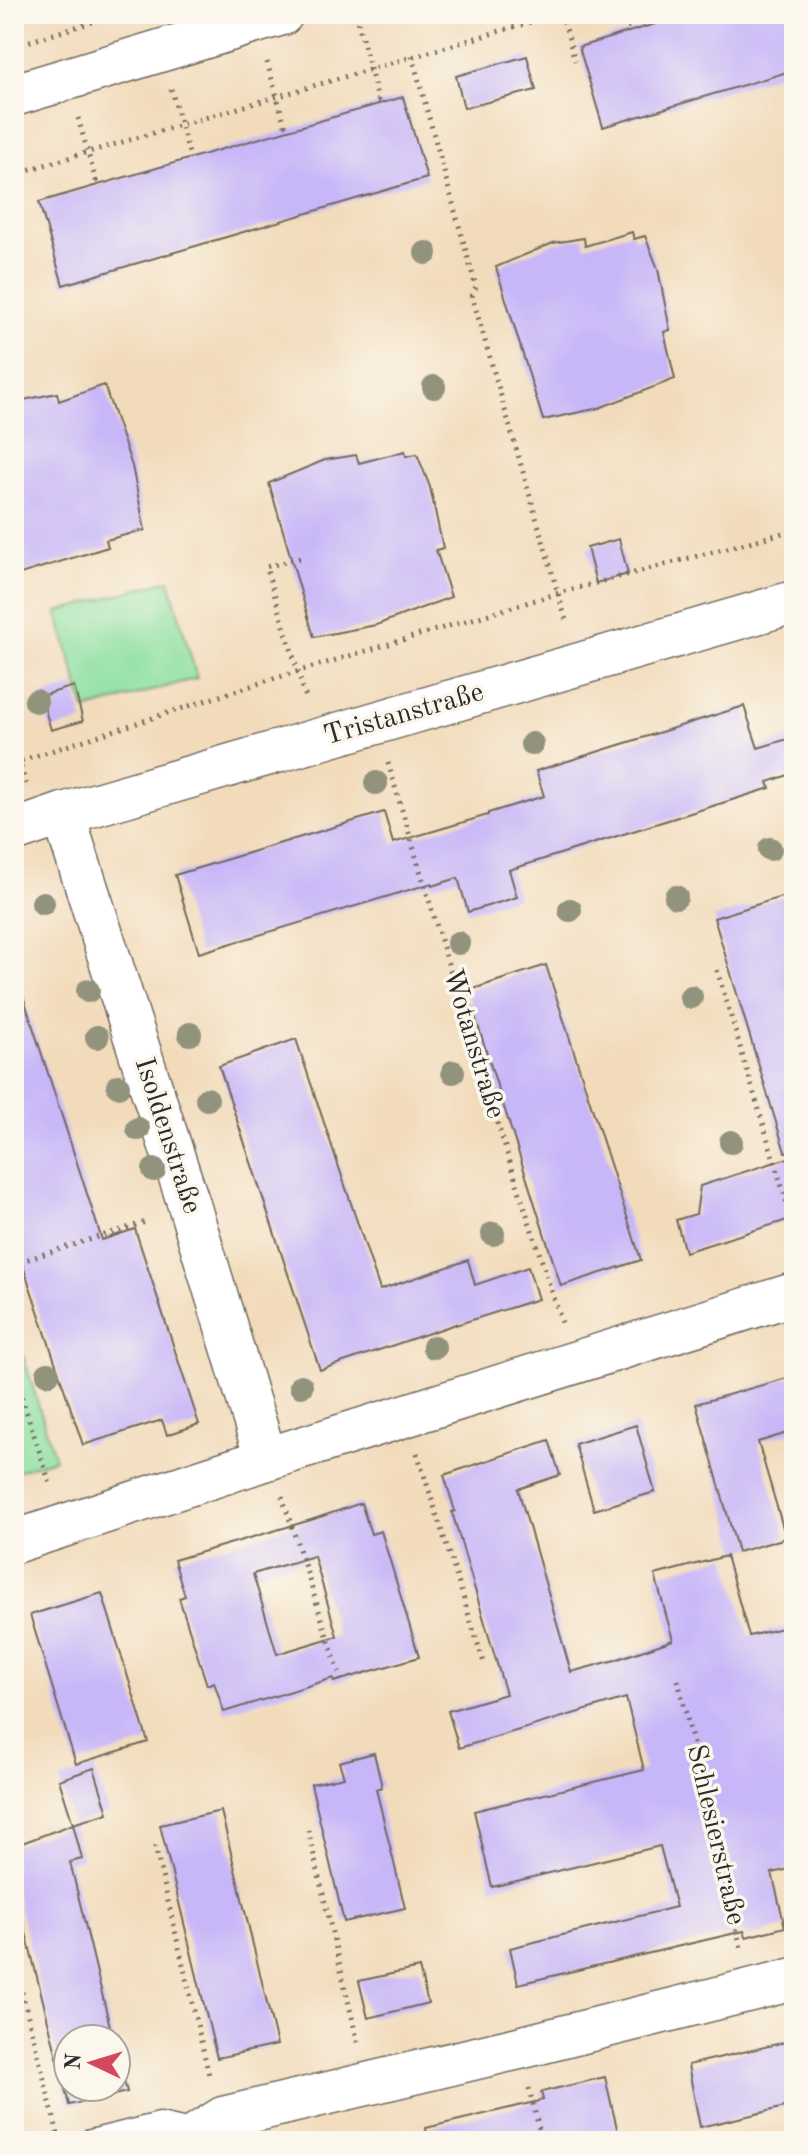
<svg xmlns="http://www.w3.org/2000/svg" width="808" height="2155" font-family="'Old Standard TT',serif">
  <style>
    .green { fill: #8bdfa0; stroke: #5b8566; stroke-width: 2 }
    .building { fill: #c7b6f8; fill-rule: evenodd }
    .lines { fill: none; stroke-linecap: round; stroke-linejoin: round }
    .service-casing { stroke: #71695d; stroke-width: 25 }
    .minor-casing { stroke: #71695d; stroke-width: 45 }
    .path { stroke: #71695d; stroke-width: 5; stroke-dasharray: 2 6; stroke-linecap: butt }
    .service { stroke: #fff; stroke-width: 22 }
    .minor { stroke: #fff; stroke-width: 42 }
    .tree { fill: #92937c }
    .labels { text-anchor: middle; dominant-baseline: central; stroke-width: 7; stroke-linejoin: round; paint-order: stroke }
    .street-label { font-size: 28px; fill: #2b2b2b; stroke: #fbf7ec }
  </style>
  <rect width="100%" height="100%" fill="#fbf7ec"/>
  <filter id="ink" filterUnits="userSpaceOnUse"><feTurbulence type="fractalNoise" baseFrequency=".0125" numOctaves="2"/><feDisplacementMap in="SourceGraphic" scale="16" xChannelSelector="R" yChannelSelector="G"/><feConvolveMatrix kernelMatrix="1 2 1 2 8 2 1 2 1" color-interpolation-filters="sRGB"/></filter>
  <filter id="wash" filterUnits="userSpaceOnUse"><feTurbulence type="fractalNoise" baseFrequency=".006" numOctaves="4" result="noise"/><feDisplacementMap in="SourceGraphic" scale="32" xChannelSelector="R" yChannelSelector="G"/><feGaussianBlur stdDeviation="1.8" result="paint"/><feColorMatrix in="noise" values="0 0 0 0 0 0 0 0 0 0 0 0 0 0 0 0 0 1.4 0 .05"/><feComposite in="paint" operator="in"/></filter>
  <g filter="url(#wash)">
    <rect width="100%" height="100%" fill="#f2dbbb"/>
    <!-- green -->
    <path class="green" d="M 169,580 L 197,678 L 85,710 L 57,612 Z
      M 23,1355 L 55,1459 L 14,1472 L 14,1358 Z"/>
    <g id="blocks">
      <!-- building -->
      <path class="building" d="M 688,14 L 794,14 L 794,70 L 603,127 L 579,47 Z
        M 527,56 L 536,90 L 464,108 L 456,76 Z
        M 403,97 L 427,178 L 63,285 L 39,202 Z
        M 632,232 L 634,239 L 645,236 L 658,269 L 670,330 L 664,332 L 675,379 L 599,408 L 543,420 L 496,267 L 553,243 L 584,238 L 585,246 Z
        M 104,385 L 132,466 L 145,530 L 106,540 L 108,547 L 14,576 L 14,402 L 57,393 L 59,401 Z
        M 405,451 L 406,456 L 417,454 L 430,487 L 443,548 L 436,550 L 451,597 L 376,625 L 314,637 L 269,483 L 325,460 L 356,455 L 359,463 Z
        M 619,539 L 628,574 L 596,583 L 587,548 Z
        M 74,686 L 83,721 L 51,730 L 41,696 Z
        M 744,706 L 758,748 L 794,737 L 794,773 L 768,782 L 770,788 L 509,870 L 517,897 L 468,912 L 458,878 L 432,886 L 432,883 L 199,953 L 175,875 L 384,812 L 393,843 L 488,815 L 488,813 L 544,796 L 536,771 Z
        M 794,893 L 794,1151 L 785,1152 L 714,918 Z
        M 546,965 L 641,1260 L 561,1286 L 467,991 Z
        M 21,990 L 102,1240 L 135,1229 L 199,1424 L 167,1435 L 162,1420 L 83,1445 L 14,1239 L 14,991 Z
        M 296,1039 L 380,1290 L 468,1260 L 475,1285 L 528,1267 L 538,1299 L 456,1325 L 456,1324 L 320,1370 L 219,1066 Z
        M 794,1156 L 794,1218 L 685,1252 L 676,1220 L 696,1214 L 700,1186 Z
        M 794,1376 L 794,1431 L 758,1442 L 786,1538 L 738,1552 L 696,1404 Z
        M 636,1425 L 655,1492 L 594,1510 L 575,1444 Z
        M 549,1440 L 560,1475 L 518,1489 L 571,1672 L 615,1660 L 673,1640 L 655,1575 L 726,1556 L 749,1636 L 794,1625 L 794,1868 L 772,1873 L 785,1927 L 746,1937 L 744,1931 L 518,1984 L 510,1948 L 676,1907 L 660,1846 L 492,1887 L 474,1811 L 644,1770 L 626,1698 L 459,1748 L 448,1711 L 506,1694 L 452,1512 L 455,1511 L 444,1475 Z
        M 361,1503 L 371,1534 L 381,1531 L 419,1657 L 334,1682 L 333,1678 L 224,1712 L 214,1682 L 207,1685 L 179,1598 L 185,1596 L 174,1560 L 311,1520 ZM 314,1556 L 337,1636 L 277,1654 L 253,1574 Z
        M 102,1593 L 148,1742 L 76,1764 L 30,1615 Z
        M 374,1753 L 382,1787 L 376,1789 L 405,1908 L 344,1922 L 311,1784 L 344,1777 L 339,1762 Z
        M 94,1768 L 108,1813 L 73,1824 L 59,1780 Z
        M 221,1811 L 277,2045 L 217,2058 L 160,1825 Z
        M 73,1824 L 82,1859 L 70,1862 L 113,2039 L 68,2039 L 68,2087 L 116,2087 L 116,2050 L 127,2092 L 69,2105 L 14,1885 L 14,1846 Z
        M 419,1968 L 428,2003 L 368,2018 L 359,1981 Z
        M 794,2040 L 794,2105 L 700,2127 L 688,2065 Z
        M 605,2077 L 620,2141 L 427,2141 L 426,2128 L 543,2100 L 541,2092 Z"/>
    </g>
  </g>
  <g filter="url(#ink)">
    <use href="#blocks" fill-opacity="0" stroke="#71695d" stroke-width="2"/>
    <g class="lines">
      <!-- service casing -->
      <g class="service-casing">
        <path id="service" d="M 91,2141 L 160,2124 L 199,2133"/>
      </g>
      <!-- minor casing -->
      <g class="minor-casing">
        <path id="minor" d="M 14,95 L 282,14
          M 63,814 L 190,1208 L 266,1459
          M 14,831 L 63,814 L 286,749 L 794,602
          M 14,1542 L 270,1458 L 794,1294
          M 197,2141 L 199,2133 L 223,2118 L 519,2048 L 794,1979"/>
      </g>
      <!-- path -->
      <path class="path" d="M 356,14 L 378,100 L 373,101
        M 562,14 L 575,61
        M 627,27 L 632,26 L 629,14
        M 14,46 L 119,14
        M 412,56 L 476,287 L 472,296 L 567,624
        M 267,62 L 285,125 L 279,127
        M 171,89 L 189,153 L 185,154
        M 78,118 L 96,181 L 91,182
        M 14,174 L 558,14
        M 300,558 L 266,567 L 307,701
        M 14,744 L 26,784
        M 14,763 L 266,681 L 559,593 L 794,530
        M 388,763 L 475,1054 L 562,1323
        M 717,970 L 794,1227
        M 14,1257 L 19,1262 L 149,1221
        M 14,1272 L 19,1262
        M 14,1374 L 51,1487
        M 417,1453 L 485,1666
        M 282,1496 L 342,1682
        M 786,1646 L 794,1681
        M 678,1680 L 741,1948
        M 308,1830 L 358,2043
        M 155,1846 L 210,2079
        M 14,1961 L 58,2134
        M 529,2088 L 542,2141"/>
      <!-- service -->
      <use href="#service" class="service"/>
      <!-- minor -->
      <use href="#minor" class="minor"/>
    </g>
    <!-- trees -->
    <g class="tree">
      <circle cx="426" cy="253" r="12"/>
      <circle cx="434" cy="387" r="12"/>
      <circle cx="36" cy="701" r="12"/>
      <circle cx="532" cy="744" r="12"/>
      <circle cx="376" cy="783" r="12"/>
      <circle cx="770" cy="849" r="12"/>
      <circle cx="676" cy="897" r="12"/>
      <circle cx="43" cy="903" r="12"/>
      <circle cx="570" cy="910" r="12"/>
      <circle cx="458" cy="943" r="12"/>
      <circle cx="88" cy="991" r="12"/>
      <circle cx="691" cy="997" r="12"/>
      <circle cx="190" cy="1034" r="12"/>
      <circle cx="97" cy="1037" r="12"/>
      <circle cx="453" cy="1072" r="12"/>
      <circle cx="118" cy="1086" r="12"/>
      <circle cx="207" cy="1099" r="12"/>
      <circle cx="138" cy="1129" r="12"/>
      <circle cx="731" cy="1142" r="12"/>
      <circle cx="154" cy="1170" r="12"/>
      <circle cx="493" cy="1234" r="12"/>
      <circle cx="434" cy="1347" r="12"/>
      <circle cx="48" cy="1374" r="12"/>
      <circle cx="301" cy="1386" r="12"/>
    </g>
  </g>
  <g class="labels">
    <!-- street labels -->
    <g class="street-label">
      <text transform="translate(404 715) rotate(-16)">Tristanstraße</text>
      <text transform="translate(473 1044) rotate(73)">Wotanstraße</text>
      <text transform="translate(167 1136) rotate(72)">Isoldenstraße</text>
      <text transform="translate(715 1835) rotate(77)">Schlesierstraße</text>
    </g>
  </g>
  <!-- margin -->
  <rect width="808" height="2155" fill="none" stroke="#fbf7ec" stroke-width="48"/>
  <!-- north arrow -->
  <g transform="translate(92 2063) rotate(274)"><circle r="38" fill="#fbf7ec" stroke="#a8a59f" stroke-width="2"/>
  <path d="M0-6L14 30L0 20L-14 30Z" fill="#d1495b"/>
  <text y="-12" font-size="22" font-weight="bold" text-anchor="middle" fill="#2b2b2b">N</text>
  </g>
</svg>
